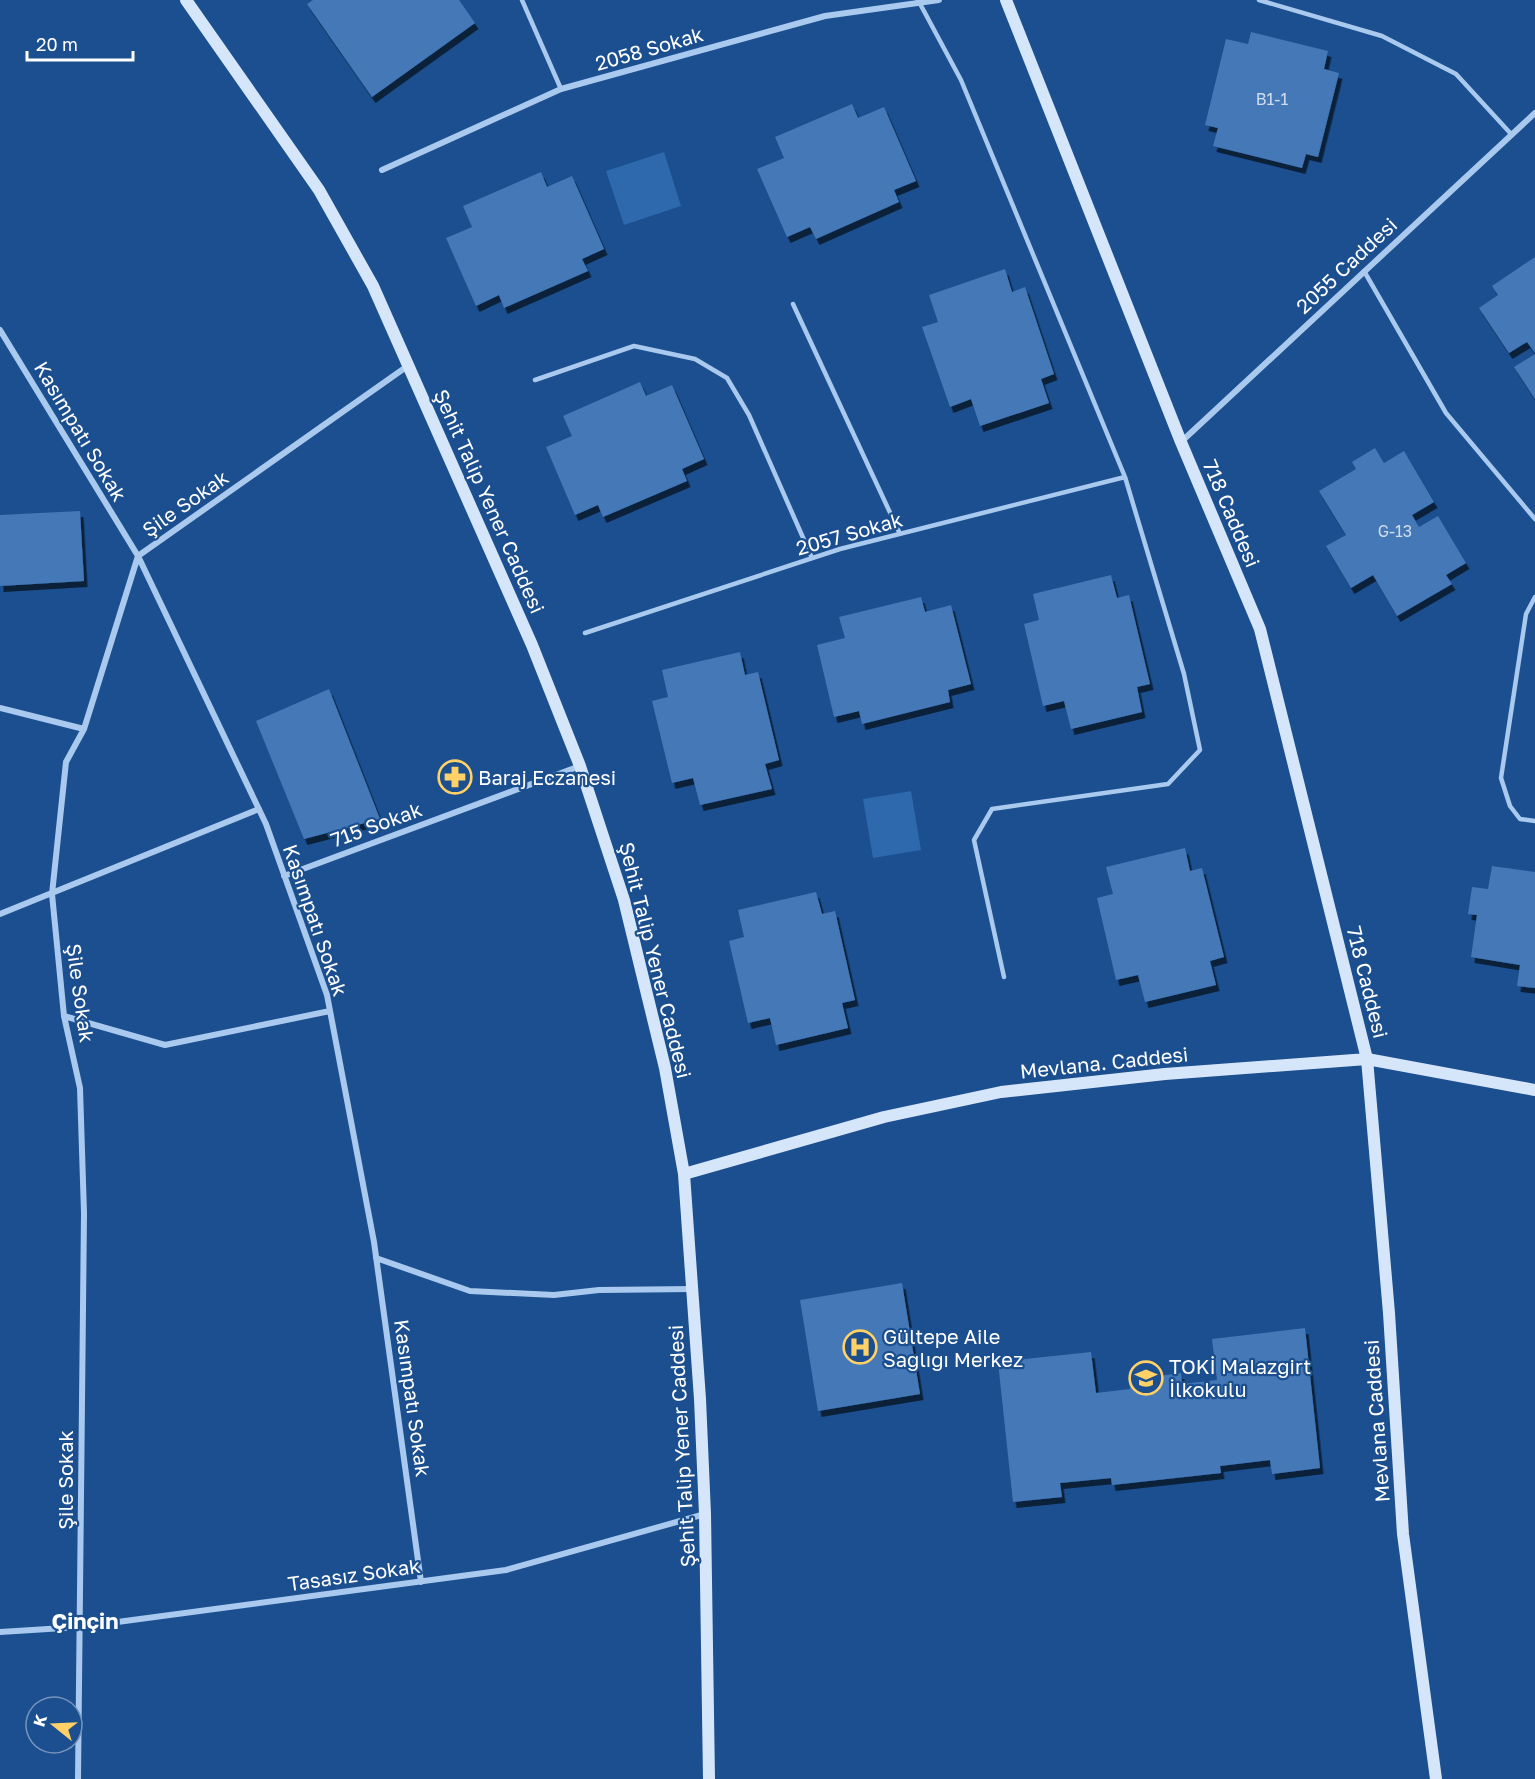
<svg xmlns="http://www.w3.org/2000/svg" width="1535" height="1779" font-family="'Golos Text',sans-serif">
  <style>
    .green { fill: #2e69ad }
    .building { fill: #4478b7; filter: url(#shadow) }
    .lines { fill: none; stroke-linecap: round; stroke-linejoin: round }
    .lane { stroke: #a9c9ee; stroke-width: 4.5 }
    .street { stroke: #a9c9ee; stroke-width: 6 }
    .secondary { stroke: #d6e6fa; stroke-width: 12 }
    .labels { text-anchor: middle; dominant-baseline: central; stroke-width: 4.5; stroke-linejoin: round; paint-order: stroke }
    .number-label { font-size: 16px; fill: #d0dded }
    .street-label { font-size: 20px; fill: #fff; stroke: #1b4f8f }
    .poi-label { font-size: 20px; fill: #fff; stroke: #1b4f8f; text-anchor: start }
    .quarter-label { font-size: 22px; font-weight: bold; fill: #fff; stroke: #1b4f8f }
  </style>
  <defs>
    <filter id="shadow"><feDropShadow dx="3.5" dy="6" stdDeviation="0" flood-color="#0009"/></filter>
  </defs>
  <rect width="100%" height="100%" fill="#1b4f8f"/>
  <!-- green -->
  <path class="green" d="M 664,152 L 681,206 L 624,225 L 606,171 Z
    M 911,791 L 921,850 L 873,858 L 863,799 Z"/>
  <!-- building -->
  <path class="building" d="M 313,0 L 459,0 L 475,23 L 372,97 L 307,4 Z
    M 1251,32 L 1328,51 L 1324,69 L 1339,73 L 1318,157 L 1306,154 L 1302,168 L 1213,146 L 1218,128 L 1205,125 L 1226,39 L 1248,44 Z
    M 852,104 L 858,118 L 884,107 L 916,181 L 894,190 L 899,202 L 816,239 L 810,227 L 787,237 L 757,169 L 784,158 L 775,137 Z
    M 541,172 L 547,187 L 572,176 L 604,249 L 582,259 L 588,271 L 504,308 L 499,295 L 476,306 L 446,238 L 472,227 L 463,206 Z
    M 1535,257 L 1535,353 L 1527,342 L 1509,353 L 1479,308 L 1498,295 L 1492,286 Z
    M 1005,269 L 1012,292 L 1025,287 L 1054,374 L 1041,379 L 1049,403 L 980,426 L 971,399 L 950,407 L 922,327 L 938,322 L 929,295 Z
    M 1535,354 L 1535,399 L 1514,367 Z
    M 640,382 L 646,396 L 672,385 L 704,459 L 682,469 L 687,481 L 603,517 L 598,505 L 575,515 L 546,447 L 572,436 L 563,416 Z
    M 1375,448 L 1384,463 L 1404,451 L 1434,502 L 1412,515 L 1419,527 L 1438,516 L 1466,563 L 1446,575 L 1452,584 L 1397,616 L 1373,575 L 1351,588 L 1326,546 L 1346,535 L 1319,491 L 1356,469 L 1352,462 Z
    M 80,511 L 84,581 L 0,586 L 0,515 Z
    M 1111,575 L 1117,598 L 1129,595 L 1150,684 L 1137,687 L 1142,712 L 1071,729 L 1064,701 L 1043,706 L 1024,624 L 1039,620 L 1033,594 Z
    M 921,597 L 925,612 L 951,605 L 971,684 L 948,690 L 950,702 L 862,724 L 859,711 L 834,717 L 817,645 L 845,638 L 839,617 Z
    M 740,652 L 745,675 L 758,672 L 779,760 L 765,764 L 772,789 L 700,805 L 693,778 L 672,783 L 652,701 L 668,697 L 662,670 Z
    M 329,689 L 380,819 L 304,839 L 256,721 Z
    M 1185,848 L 1190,871 L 1202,868 L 1224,957 L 1210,961 L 1216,985 L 1145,1002 L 1138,975 L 1116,980 L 1097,898 L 1113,894 L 1106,867 Z
    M 1492,866 L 1535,872 L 1535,988 L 1517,986 L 1520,965 L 1471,957 L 1477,915 L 1468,914 L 1472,887 L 1488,889 Z
    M 816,892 L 822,914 L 835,911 L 855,1000 L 842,1003 L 848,1028 L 776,1045 L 770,1018 L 748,1023 L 729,941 L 744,937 L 738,910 Z
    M 902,1283 L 920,1394 L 818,1411 L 800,1300 Z
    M 1305,1328 L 1320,1468 L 1272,1474 L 1270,1460 L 1220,1466 L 1221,1473 L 1112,1485 L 1111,1478 L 1060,1483 L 1062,1497 L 1013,1502 L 998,1362 L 1091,1352 L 1096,1393 L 1130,1389 L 1129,1380 L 1181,1373 L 1182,1384 L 1217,1380 L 1212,1339 Z"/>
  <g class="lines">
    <!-- lane -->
    <path class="lane" d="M 522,0 L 561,89
      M 918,0 L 961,80 L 1125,477 L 1184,674 L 1200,750 L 1168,784 L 992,809 L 974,840 L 1004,977
      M 1259,0 L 1382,36 L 1456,74 L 1512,135
      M 1364,271 L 1446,413 L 1535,519
      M 793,304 L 900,534
      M 535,380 L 634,346 L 695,359 L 727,378 L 749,415 L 812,558
      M 1535,597 L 1526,614 L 1501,778 L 1510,806 L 1520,819 L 1535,821
      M 585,633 L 840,549 L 1125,477"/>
    <!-- street -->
    <path class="street" d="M 382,170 L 561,89 L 825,16 L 939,0
      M 0,330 L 138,556 L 266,824 L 327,995 L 374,1242 L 421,1582
      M 1181,442 L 1535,113
      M 0,708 L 84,729
      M 284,876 L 580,766
      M 0,914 L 259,809
      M 64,1016 L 165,1045 L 330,1011
      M 376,1258 L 470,1291 L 554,1295 L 599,1290 L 693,1289
      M 0,1632 L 80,1627 L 506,1570 L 705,1514
      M 78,1779 L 84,1213 L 80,1088 L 64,1016 L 52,894 L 66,762 L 84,729 L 138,556 L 409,365"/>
    <!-- secondary -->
    <path class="secondary" d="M 186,0 L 319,190 L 373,286 L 532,645 L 580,766 L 624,900 L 665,1068 L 684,1174 L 700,1399 L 705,1514 L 709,1779
      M 1006,0 L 1181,442 L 1260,629 L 1367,1059 L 1389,1313 L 1403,1534 L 1436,1779
      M 684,1174 L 884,1117 L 1001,1092 L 1165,1074 L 1367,1059 L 1535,1090"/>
  </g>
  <!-- icons -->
  <defs>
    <g id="pharmacy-ring" transform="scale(1.725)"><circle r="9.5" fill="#1b4f8f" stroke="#ffd166" stroke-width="1.5"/><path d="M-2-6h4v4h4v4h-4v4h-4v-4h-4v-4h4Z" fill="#ffd166"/></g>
    <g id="hospital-ring" transform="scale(1.725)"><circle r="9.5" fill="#1b4f8f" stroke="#ffd166" stroke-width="1.5"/><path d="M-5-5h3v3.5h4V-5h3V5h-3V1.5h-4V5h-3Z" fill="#ffd166"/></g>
    <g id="school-ring" transform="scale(1.725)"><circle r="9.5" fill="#1b4f8f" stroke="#ffd166" stroke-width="1.5"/><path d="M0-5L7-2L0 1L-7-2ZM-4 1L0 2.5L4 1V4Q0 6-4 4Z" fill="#ffd166"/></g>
  </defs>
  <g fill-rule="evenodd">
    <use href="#pharmacy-ring" x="455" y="777"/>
    <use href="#hospital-ring" x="860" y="1347"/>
    <use href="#school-ring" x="1146" y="1378"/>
  </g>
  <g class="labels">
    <!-- number labels -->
    <g class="number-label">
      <text x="1272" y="99">B1-1</text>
      <text x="1395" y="531">G-13</text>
    </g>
    <!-- street labels -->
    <g class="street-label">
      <text transform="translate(649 48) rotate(-16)">2058 Sokak</text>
      <text transform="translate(1346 265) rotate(-43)">2055 Caddesi</text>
      <text transform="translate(81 431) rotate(59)">Kasımpatı Sokak</text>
      <text transform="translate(490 501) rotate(66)">Şehit Talip Yener Caddesi</text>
      <text transform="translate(185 503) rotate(-35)">Şile Sokak</text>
      <text transform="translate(1232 513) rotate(67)">718 Caddesi</text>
      <text transform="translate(849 533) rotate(-16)">2057 Sokak</text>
      <text transform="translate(376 824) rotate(-20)">715 Sokak</text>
      <text transform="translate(316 920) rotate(71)">Kasımpatı Sokak</text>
      <text transform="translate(656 960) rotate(76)">Şehit Talip Yener Caddesi</text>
      <text transform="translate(1368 982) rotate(76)">718 Caddesi</text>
      <text transform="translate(81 993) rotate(82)">Şile Sokak</text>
      <text transform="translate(1104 1062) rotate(-6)">Mevlana. Caddesi</text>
      <text transform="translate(413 1398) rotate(82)">Kasımpatı Sokak</text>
      <text transform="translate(1376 1421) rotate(-94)">Mevlana Caddesi</text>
      <text transform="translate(681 1446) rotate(-93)">Şehit Talip Yener Caddesi</text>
      <text transform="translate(65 1480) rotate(-90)">Şile Sokak</text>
      <text transform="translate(354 1574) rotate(-8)">Tasasız Sokak</text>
    </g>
    <!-- poi labels -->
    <g class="poi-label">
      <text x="478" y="777">Baraj Eczanesi</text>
      <text x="883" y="1336">Gültepe Aile<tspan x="883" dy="23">Sağlığı Merkez</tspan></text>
      <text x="1169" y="1366">TOKİ Malazgirt<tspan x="1169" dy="23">İlkokulu</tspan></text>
    </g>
    <!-- quarter labels -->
    <g class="quarter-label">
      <text x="85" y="1620">Çinçin</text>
    </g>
  </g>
  <!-- north arrow -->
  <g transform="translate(54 1725) rotate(288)"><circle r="28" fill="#1b4f8f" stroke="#7695bc" stroke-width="1.5"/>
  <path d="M0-4.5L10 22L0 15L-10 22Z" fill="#ffd166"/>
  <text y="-9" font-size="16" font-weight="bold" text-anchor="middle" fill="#ffffff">K</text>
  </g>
  <!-- scale -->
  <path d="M27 51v9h106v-9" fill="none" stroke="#ffffff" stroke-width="3"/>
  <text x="36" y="51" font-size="18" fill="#ffffff" stroke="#1b4f8f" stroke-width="4.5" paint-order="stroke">20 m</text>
</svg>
